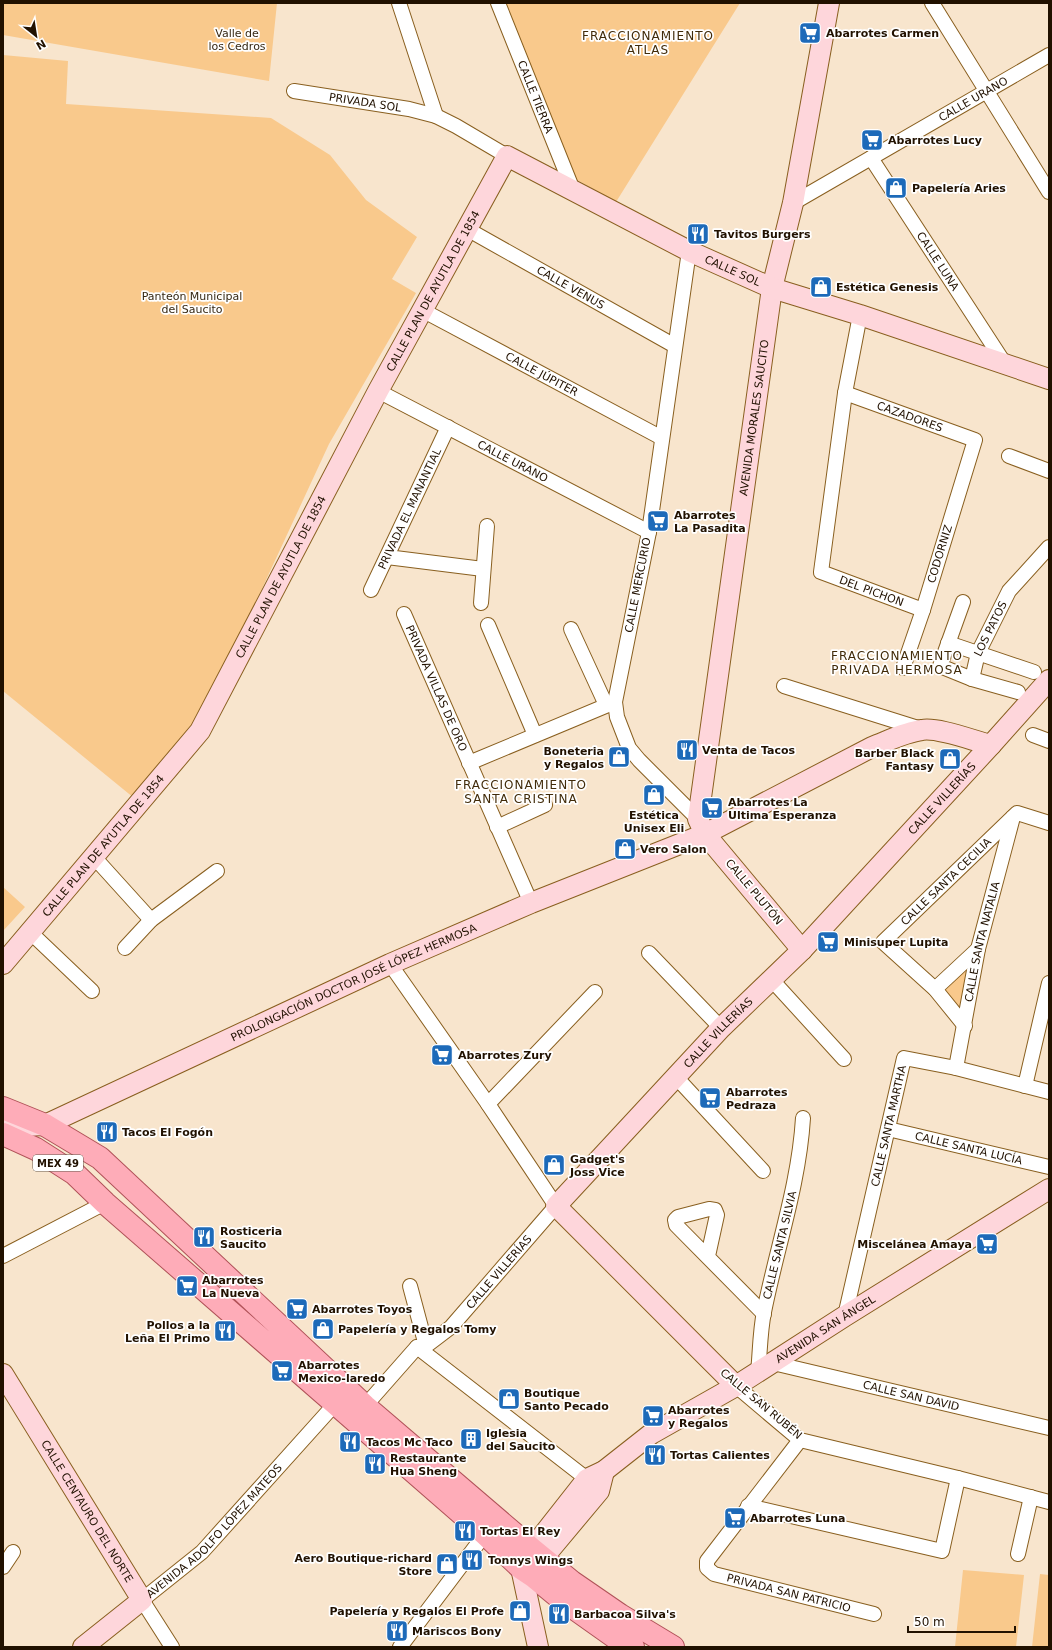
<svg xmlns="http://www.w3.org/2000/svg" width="1052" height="1650" font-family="'DejaVu Sans',sans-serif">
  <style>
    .green { fill: #f9c98c }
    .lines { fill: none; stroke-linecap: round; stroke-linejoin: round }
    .street-casing { stroke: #895f1f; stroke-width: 16 }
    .secondary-casing { stroke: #895f1f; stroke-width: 22 }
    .primary-casing { stroke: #b05258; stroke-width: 24 }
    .street { stroke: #fff; stroke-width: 14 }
    .secondary { stroke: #fed6db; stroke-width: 20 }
    .primary { stroke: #feacb8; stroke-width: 22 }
    .labels { text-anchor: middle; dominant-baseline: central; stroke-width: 3.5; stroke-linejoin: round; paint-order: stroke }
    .shield { fill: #fff; stroke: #64584c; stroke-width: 1 }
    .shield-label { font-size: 10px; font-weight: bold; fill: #211100 }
    .park-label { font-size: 11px; fill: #362814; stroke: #fff }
    .poi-label { font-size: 11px; font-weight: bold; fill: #211100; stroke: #fff; text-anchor: start }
    .street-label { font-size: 11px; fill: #211100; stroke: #fff }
    .neighbourhood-label { font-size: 12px; letter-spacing: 1px; fill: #412b09; stroke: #fff }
  </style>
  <rect width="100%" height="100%" fill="#f8e5cd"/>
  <!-- green -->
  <path class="green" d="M 4,3 L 277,3 L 269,81 L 3,35 Z
    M 506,3 L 740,3 L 616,202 L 572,177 Z
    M 3,55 L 68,61 L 66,104 L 271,118 L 330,155 L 366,200 L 417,237 L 392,279 L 416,293 L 329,444 L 204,714 L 134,798 L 3,691 Z
    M 3,887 L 25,907 L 3,931 Z
    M 973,957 L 964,1021 L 938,989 Z
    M 963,1570 L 1024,1575 L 1016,1647 L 955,1647 Z
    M 1040,1574 L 1049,1575 L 1049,1647 L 1032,1647 Z"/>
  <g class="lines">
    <!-- street casing -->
    <g class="street-casing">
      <g id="street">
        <path d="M 399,3 L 436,116"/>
        <path id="s1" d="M 498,3 L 573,190"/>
        <path d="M 932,3 L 1049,192"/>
        <path id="s2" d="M 294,91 L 409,109 L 436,116 L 456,126 L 507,156"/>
        <path id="s3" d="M 871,158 L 1005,364"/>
        <path id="s4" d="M 793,203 L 1049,55"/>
        <path id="s5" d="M 467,229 L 675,346"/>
        <path d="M 689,251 L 649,532 L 615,702 L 617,717 L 629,748 L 639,760 L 698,819"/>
        <path id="s6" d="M 422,310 L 662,438"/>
        <path id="s7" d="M 860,315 L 845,393 L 821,572 L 923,610"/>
        <path id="s8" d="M 378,391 L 649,532"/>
        <path id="s9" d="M 845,393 L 975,440 L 923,610 L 903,668"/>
        <path d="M 1009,456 L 1049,471"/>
        <path d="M 387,557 L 483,569"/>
        <path id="s10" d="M 371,590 L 448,427"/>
        <path d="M 963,602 L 940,666 L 972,679 L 1018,692"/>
        <path d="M 481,603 L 487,526"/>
        <path id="s11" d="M 404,614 L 531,903"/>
        <path d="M 488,625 L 535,735"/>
        <path d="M 571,629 L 606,705"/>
        <path d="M 948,643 L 1034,672"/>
        <path id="s12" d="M 972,679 L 978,653 L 1009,591 L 1049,547"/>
        <path d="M 784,686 L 921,729"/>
        <path d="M 1033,735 L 1049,741"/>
        <path d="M 469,763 L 615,702"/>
        <path d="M 497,827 L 545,805"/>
        <path d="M 94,857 L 151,920"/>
        <path d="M 30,932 L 92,991"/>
        <path d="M 125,948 L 151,920 L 217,871"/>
        <path d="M 649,953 L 721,1028"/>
        <path d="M 771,979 L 844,1059"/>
        <path d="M 935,989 L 978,949"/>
        <path id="s13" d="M 965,1026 L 935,989 L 883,942 L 1017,813 L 1049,823"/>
        <path id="s14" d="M 956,1068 L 978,949 L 1013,817"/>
        <path d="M 675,1076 L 763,1171"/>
        <path d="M 1025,1086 L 1049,983"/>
        <path d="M 488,1104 L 595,992"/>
        <path id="s15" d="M 888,1129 L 1049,1167"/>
        <path d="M 3,1256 L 105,1203"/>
        <path d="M 708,1256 L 717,1215 L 715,1210 L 709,1209 L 678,1217 L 675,1220 L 676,1225 L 764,1314"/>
        <path d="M 410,1286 L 426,1346"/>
        <path id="s16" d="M 845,1316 L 904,1058 L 956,1068 L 1049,1092"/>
        <path d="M 417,1347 L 587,1479"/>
        <path id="s17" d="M 773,1363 L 1049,1428"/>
        <path id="s18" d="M 758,1373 C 760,1353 760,1331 764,1312 C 777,1247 799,1184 803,1118"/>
        <path d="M 736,1386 L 800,1440 L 958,1478 L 1049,1502"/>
        <path id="s19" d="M 365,1406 L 417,1347 L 426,1346 L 451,1327 L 556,1206 L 488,1104 L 390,964"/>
        <path id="s20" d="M 800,1440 L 707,1561 L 707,1568 L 714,1574 L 874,1614"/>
        <path d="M 748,1506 L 942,1551 L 958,1478"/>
        <path d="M 1018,1554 L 1031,1497"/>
        <path d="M 3,1567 L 13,1552"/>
        <path id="s21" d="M 172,1647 L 142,1600 L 202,1552 L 335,1404"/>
        <path d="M 400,1647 L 485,1534"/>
      </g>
    </g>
    <!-- secondary casing -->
    <g class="secondary-casing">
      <g id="secondary">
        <path id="s22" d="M 802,950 L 705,834 L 698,819 L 772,288 L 793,203 L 829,3"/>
        <path id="s23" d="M 3,964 L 200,731 L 378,391 L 507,156 L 689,251 L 772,288 L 860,315 L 1049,379"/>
        <path id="s24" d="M 3,1127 L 45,1125 L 390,964 L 531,903 L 705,834 L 872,747 C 888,741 905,732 922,730 C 938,727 974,741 991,745"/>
        <path id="s25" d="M 3,1374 L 142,1600 L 83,1647"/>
        <path id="s26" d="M 736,1386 L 556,1206 L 721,1028 L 802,950 L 991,745 L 1049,680"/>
        <path d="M 540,1563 L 543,1558 L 599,1491 L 604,1471"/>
        <path id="s27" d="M 538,1647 L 521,1568 L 532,1549 L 587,1479 L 604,1471 L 651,1434 L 736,1386 L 845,1316 L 1049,1189"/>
      </g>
    </g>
    <!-- primary casing -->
    <g class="primary-casing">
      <path id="primary" d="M 3,1108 L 45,1125 L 100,1158 L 365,1406 L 532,1549 L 572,1582 L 620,1615 L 673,1647
        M 3,1134 L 36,1149 L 75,1174 L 105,1203 L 485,1534 L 521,1568 L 533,1576 L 561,1599 L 616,1638 L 633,1647"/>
    </g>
    <!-- street -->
    <use href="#street" class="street"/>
    <!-- secondary -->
    <use href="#secondary" class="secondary"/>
    <!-- primary -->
    <use href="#primary" class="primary"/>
  </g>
  <!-- icons -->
  <defs>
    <g id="supermarket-square" transform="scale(1.15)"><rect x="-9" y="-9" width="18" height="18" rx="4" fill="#1d6ab9" stroke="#fff"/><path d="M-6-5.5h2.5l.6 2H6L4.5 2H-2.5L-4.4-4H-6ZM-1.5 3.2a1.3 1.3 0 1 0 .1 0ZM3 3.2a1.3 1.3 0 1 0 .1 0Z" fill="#fff"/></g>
    <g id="shop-square" transform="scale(1.15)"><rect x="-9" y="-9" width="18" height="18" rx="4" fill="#1d6ab9" stroke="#fff"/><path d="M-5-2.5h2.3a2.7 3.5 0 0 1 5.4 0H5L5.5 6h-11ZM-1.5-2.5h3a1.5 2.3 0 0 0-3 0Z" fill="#fff"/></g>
    <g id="restaurant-square" transform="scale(1.15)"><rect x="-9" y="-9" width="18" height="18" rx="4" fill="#1d6ab9" stroke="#fff"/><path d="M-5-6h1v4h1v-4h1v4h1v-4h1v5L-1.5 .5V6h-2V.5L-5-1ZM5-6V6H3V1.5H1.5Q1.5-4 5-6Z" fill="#fff"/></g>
    <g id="building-square" transform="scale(1.15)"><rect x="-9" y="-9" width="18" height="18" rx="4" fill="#1d6ab9" stroke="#fff"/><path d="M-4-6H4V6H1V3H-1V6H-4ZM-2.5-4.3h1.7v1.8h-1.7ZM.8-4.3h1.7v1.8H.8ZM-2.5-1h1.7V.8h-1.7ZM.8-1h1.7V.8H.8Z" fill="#fff"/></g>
  </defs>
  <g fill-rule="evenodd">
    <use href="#supermarket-square" x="810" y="33"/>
    <use href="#supermarket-square" x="872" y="140"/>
    <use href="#shop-square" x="896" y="188"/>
    <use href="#restaurant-square" x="698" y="234"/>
    <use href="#shop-square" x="821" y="287"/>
    <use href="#supermarket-square" x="658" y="521"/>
    <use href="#restaurant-square" x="687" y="750"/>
    <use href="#shop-square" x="619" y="757"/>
    <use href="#shop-square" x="950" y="759"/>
    <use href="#shop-square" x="654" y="795"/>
    <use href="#supermarket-square" x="712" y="808"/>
    <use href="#shop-square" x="625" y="849"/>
    <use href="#supermarket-square" x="828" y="942"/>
    <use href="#supermarket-square" x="442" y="1055"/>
    <use href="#supermarket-square" x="710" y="1098"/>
    <use href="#restaurant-square" x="107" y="1132"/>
    <use href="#shop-square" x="554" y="1165"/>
    <use href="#restaurant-square" x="204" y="1237"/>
    <use href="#supermarket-square" x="987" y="1244"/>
    <use href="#supermarket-square" x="187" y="1286"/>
    <use href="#supermarket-square" x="297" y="1309"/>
    <use href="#shop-square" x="323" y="1329"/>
    <use href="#restaurant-square" x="225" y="1331"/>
    <use href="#supermarket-square" x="282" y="1371"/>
    <use href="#shop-square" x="509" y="1399"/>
    <use href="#supermarket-square" x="653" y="1416"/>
    <use href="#building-square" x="471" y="1439"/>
    <use href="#restaurant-square" x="350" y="1442"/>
    <use href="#restaurant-square" x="655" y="1455"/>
    <use href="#restaurant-square" x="375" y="1464"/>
    <use href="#supermarket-square" x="735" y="1518"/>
    <use href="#restaurant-square" x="465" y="1531"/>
    <use href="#restaurant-square" x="472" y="1560"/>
    <use href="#shop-square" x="447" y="1564"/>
    <use href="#shop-square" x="520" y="1611"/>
    <use href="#restaurant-square" x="559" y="1614"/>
    <use href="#restaurant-square" x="397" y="1631"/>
  </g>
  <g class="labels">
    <!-- shield labels -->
    <rect class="shield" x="33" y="1155" width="50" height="16" rx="3"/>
    <g class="shield-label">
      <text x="58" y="1163">MEX 49</text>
    </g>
    <!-- park labels -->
    <g class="park-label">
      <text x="237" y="33">Valle de<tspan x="237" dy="13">los Cedros</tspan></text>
      <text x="192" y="296">Panteón Municipal<tspan x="192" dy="13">del Saucito</tspan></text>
    </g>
    <!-- poi labels -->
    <g class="poi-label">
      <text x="826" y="33">Abarrotes Carmen</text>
      <text x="888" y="140">Abarrotes Lucy</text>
      <text x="912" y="188">Papelería Aries</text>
      <text x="714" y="234">Tavitos Burgers</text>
      <text x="836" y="287">Estética Genesis</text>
      <text x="674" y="515">Abarrotes<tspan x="674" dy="13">La Pasadita</tspan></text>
      <text x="702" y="750">Venta de Tacos</text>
      <text x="604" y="751" text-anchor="end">Boneteria<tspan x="604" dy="13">y Regalos</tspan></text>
      <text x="934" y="753" text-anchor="end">Barber Black<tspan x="934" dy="13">Fantasy</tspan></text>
      <text x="728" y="802">Abarrotes La<tspan x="728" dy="13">Ultima Esperanza</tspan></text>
      <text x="654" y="815" text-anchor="middle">Estética<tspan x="654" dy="13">Unisex Eli</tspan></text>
      <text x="640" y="849">Vero Salon</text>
      <text x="844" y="942">Minisuper Lupita</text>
      <text x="458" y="1055">Abarrotes Zury</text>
      <text x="726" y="1092">Abarrotes<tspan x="726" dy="13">Pedraza</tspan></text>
      <text x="122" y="1132">Tacos El Fogón</text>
      <text x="570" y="1159">Gadget's<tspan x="570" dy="13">Joss Vice</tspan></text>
      <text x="220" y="1231">Rosticeria<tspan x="220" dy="13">Saucito</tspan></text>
      <text x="972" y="1244" text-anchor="end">Miscelánea Amaya</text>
      <text x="202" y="1280">Abarrotes<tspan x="202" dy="13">La Nueva</tspan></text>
      <text x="312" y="1309">Abarrotes Toyos</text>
      <text x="210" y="1325" text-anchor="end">Pollos a la<tspan x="210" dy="13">Leña El Primo</tspan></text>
      <text x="338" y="1329">Papelería y Regalos Tomy</text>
      <text x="298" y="1365">Abarrotes<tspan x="298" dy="13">Mexico-laredo</tspan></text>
      <text x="524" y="1393">Boutique<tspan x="524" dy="13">Santo Pecado</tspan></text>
      <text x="668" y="1410">Abarrotes<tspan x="668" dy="13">y Regalos</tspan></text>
      <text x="486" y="1433">Iglesia<tspan x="486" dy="13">del Saucito</tspan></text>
      <text x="366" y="1442">Tacos Mc Taco</text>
      <text x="670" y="1455">Tortas Calientes</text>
      <text x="390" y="1458">Restaurante<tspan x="390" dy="13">Hua Sheng</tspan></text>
      <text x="750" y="1518">Abarrotes Luna</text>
      <text x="480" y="1531">Tortas El Rey</text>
      <text x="432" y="1558" text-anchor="end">Aero Boutique-richard<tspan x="432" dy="13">Store</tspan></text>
      <text x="488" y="1560">Tonnys Wings</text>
      <text x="504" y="1611" text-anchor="end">Papelería y Regalos El Profe</text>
      <text x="574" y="1614">Barbacoa Silva's</text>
      <text x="412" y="1631">Mariscos Bony</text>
    </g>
    <!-- street labels -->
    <g class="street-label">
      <text stroke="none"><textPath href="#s1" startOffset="101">CALLE TIERRA</textPath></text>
      <text stroke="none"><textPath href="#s4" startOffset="208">CALLE URANO</textPath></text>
      <text stroke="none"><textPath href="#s2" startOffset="72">PRIVADA SOL</textPath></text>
      <text stroke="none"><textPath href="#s3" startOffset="123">CALLE LUNA</textPath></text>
      <text stroke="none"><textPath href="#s23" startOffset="1210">CALLE SOL</textPath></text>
      <text stroke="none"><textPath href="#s5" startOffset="119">CALLE VENUS</textPath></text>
      <text stroke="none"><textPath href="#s23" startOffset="803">CALLE PLAN DE AYUTLA DE 1854</textPath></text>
      <text stroke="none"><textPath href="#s6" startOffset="136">CALLE JÚPITER</textPath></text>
      <text stroke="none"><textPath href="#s9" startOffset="69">CAZADORES</textPath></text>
      <text stroke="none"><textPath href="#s22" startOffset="573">AVENIDA MORALES SAUCITO</textPath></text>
      <text stroke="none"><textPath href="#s8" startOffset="152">CALLE URANO</textPath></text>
      <text stroke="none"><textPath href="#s10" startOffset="90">PRIVADA EL MANANTIAL</textPath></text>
      <text transform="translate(940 554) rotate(-73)">CODORNIZ</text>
      <text stroke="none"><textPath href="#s23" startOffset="479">CALLE PLAN DE AYUTLA DE 1854</textPath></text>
      <text transform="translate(638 585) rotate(-79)">CALLE MERCURIO</text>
      <text stroke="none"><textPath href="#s7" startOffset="314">DEL PICHON</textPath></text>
      <text stroke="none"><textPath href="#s12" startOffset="54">LOS PATOS</textPath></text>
      <text stroke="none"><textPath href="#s11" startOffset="81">PRIVADA VILLAS DE ORO</textPath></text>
      <text stroke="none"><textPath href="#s26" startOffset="816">CALLE VILLERÍAS</textPath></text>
      <text stroke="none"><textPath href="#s23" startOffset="155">CALLE PLAN DE AYUTLA DE 1854</textPath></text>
      <text stroke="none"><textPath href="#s13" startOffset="205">CALLE SANTA CECILIA</textPath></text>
      <text transform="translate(754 892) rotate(50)">CALLE PLUTÓN</text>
      <text stroke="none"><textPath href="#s14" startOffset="129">CALLE SANTA NATALIA</textPath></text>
      <text stroke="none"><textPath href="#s24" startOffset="382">PROLONGACIÓN DOCTOR JOSÉ LÓPEZ HERMOSA</textPath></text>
      <text stroke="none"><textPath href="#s26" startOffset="492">CALLE VILLERÍAS</textPath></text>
      <text stroke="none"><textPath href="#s16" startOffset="195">CALLE SANTA MARTHA</textPath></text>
      <text stroke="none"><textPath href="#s15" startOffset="83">CALLE SANTA LUCÍA</textPath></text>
      <text stroke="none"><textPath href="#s18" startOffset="130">CALLE SANTA SILVIA</textPath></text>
      <text stroke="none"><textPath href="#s19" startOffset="192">CALLE VILLERÍAS</textPath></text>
      <text stroke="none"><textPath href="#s27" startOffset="474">AVENIDA SAN ÁNGEL</textPath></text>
      <text stroke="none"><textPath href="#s17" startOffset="142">CALLE SAN DAVID</textPath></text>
      <text transform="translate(761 1404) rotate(40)">CALLE SAN RUBÉN</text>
      <text stroke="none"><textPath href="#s25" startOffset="161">CALLE CENTAURO DEL NORTE</textPath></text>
      <text stroke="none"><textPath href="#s21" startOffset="156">AVENIDA ADOLFO LÓPEZ MATEOS</textPath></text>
      <text stroke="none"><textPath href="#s20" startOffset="246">PRIVADA SAN PATRICIO</textPath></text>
    </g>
    <!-- neighbourhood labels -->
    <g class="neighbourhood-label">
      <text x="648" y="36">FRACCIONAMIENTO<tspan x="648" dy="14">ATLAS</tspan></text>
      <text x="897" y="656">FRACCIONAMIENTO<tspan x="897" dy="14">PRIVADA HERMOSA</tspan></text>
      <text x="521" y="785">FRACCIONAMIENTO<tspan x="521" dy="14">SANTA CRISTINA</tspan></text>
    </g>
  </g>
  <!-- border -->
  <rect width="1052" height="1650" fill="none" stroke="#211100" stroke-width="8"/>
  <!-- north arrow -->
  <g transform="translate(36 36) rotate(150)" stroke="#ffffff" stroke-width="3" paint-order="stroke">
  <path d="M0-3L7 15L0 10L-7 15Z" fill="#211100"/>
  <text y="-6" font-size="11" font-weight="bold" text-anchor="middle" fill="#211100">N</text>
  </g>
  <!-- scale -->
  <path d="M908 1626v6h107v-6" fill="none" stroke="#211100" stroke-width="2"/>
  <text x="914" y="1626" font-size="12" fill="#211100" stroke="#ffffff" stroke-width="3" paint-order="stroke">50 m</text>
</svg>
